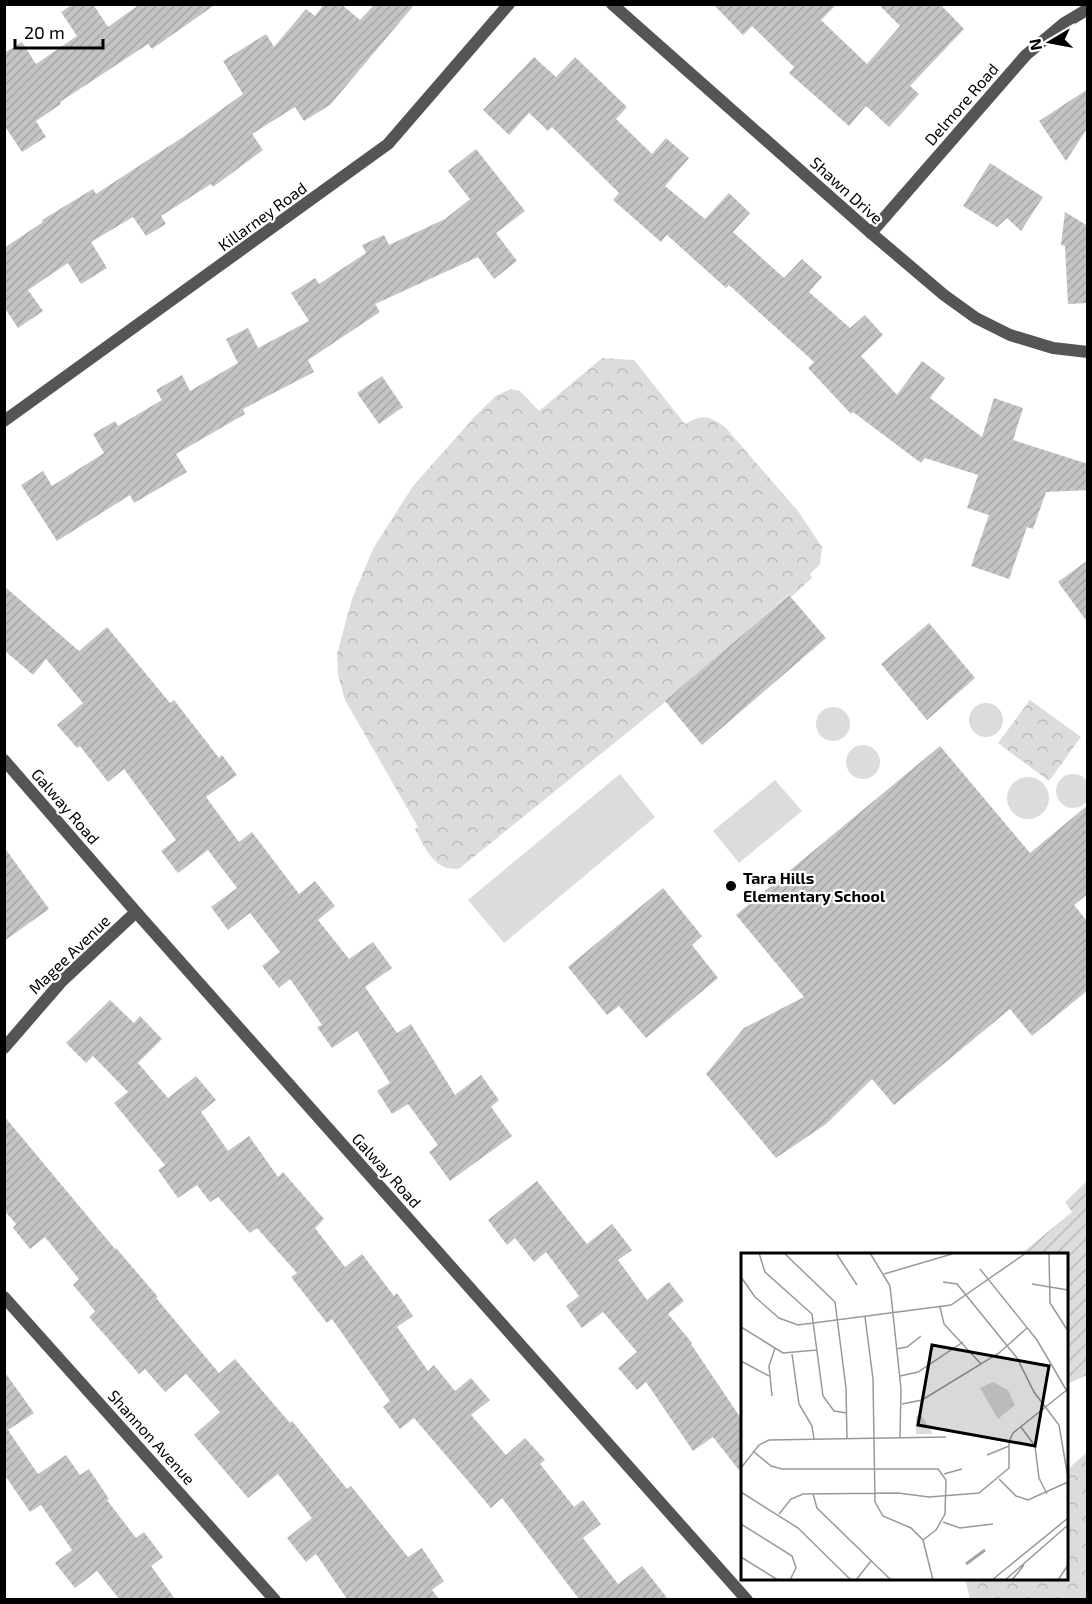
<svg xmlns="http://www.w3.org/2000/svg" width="1092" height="1604" font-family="'Exo 2',sans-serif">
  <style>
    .grass { fill: #dcdcdc }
    .forest { fill: url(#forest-crowns) }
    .garden { fill: url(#garden-furrows) }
    .building { fill: url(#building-hatch) }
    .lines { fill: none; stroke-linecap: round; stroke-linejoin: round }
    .minor { stroke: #555; stroke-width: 12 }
    .tertiary { stroke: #555; stroke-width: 12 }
    .poi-dot { fill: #000; stroke: #fff; stroke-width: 2 }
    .labels { text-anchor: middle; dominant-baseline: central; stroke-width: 4.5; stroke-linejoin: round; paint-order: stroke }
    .street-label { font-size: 16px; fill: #000; stroke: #fff }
    .poi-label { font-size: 16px; font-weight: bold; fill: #000; stroke: #fff; text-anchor: start }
    .inset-river { fill: none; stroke: #a3a3a3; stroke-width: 3 }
    .inset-road { fill: none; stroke: #999; stroke-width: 1.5 }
    .view { fill: #000; fill-opacity: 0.15; stroke: #000; stroke-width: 3 }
    .inset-edge { fill: none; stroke: #000; stroke-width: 3 }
  </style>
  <defs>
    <pattern id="forest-crowns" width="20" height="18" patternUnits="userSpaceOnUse" patternTransform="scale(1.5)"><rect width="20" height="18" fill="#dcdcdc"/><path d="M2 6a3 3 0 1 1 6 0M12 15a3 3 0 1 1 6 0" fill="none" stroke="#bbb"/></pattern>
    <pattern id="garden-furrows" width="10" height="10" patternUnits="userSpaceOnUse" patternTransform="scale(1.5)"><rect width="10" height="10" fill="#dcdcdc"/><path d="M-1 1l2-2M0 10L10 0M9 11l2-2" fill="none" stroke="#bbb"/></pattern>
    <pattern id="building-hatch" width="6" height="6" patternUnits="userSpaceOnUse" patternTransform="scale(1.5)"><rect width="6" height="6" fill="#c4c4c4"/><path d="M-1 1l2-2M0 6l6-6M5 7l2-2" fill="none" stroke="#a7a7a7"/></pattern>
  </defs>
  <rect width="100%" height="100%" fill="#fff"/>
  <!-- grass -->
  <path class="grass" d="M969 720a17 17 0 1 1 34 0a17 17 0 1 1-34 0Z
    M816 724a17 17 0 1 1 34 0a17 17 0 1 1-34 0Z
    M846 762a17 17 0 1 1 34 0a17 17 0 1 1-34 0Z
    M 620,774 L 655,817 L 504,943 L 468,900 Z
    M1056 791a17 17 0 1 1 34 0a17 17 0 1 1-34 0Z
    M1007 798a21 21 0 1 1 42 0a21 21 0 1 1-42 0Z
    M 775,780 L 802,811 L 739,863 L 713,831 Z"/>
  <!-- forest -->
  <path class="forest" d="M 602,358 L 634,360 L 685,424 C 703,414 708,415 725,427 L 798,511 L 822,547 L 820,564 L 810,574 L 812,578 L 791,597 L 789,594 L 665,702 L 460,868 C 435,873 425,848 415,829 L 418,827 L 345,700 L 338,675 L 337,654 L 352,599 L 374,547 L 413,486 L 477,414 L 497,395 L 511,389 L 520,391 L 539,411 Z
    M 1030,700 L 1081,737 L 1049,781 L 998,743 Z
    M 1087,1452 L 1087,1599 L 970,1599 L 965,1579 L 1066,1578 L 1067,1470 Z"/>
  <!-- garden -->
  <path class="garden" d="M 1087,1181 L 1087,1375 L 1067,1384 L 1066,1254 L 1021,1254 L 1072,1212 L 1065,1202 Z"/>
  <!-- building -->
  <path class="building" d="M 73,4 L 93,4 L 108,27 L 140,4 L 216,4 L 152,49 L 148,44 L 60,102 L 61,104 L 36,121 L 46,137 L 22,152 L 4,125 L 4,53 L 22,42 L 36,64 L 77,36 L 61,12 Z
    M 324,4 L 341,4 L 360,20 L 375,4 L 415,4 L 330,105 L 304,121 L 295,107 L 252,134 L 263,150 L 213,187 L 211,184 L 161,216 L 166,224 L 146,236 L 133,217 L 91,242 L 107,268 L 81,284 L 68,263 L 28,290 L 43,311 L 18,328 L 4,307 L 4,248 L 43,222 L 42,220 L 93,189 L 96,194 L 183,137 L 243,94 L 223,61 L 266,34 L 274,47 L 306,9 L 315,16 Z
    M 713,4 L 837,4 L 821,20 L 867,64 L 900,26 L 878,4 L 940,4 L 964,29 L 910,86 L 919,94 L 889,127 L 866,106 L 849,126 L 789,73 L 794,67 L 752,26 L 743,35 Z
    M 534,57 L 556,77 L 575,57 L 627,107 L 616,119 L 652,154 L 666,138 L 689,158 L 665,186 L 705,219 L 729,193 L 750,213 L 733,232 L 784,278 L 802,259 L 822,277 L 809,292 L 850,328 L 865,315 L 883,335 L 861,356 L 897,395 L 922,361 L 945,378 L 930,398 L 982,437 L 994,398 L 1023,408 L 1013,440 L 1088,464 L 1088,490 L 1046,492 L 1033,529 L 1027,527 L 1009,579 L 971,566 L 989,515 L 967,508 L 978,475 L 925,458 L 921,463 L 853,412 L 851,414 L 808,368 L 814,362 L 729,285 L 726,288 L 667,235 L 661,242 L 613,200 L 619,193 L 552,127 L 548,131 L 529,113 L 509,135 L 483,110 Z
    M 1088,89 L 1088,127 L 1066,161 L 1039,121 Z
    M 476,149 L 525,211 L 496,233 L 517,261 L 494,279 L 478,257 L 375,304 L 380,312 L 308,360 L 314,372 L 243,409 L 245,414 L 176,454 L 187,472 L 134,503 L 130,495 L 57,541 L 21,485 L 43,471 L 52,486 L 104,453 L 93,434 L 115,421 L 118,426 L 162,400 L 156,390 L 182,375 L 190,391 L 238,363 L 226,339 L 248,328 L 258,348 L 309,321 L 291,293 L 315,278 L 319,284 L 366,253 L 362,245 L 384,235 L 389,245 L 445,219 L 470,199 L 448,171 Z
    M 990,163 L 1043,197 L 1021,231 L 1007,218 L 997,227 L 963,206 Z
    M 1065,212 L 1088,226 L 1088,303 L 1068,304 L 1065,246 L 1061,245 Z
    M 382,376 L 403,407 L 379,424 L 357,393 Z
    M 1088,560 L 1088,623 L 1058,582 Z
    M 4,586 L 79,651 L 107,627 L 170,703 L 174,700 L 219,758 L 222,755 L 237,775 L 206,797 L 239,842 L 252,832 L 299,894 L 315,881 L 335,906 L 318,920 L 349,959 L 373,942 L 392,968 L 365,987 L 397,1033 L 411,1024 L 455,1095 L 481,1075 L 499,1100 L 491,1107 L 512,1136 L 450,1181 L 429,1152 L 438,1145 L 408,1104 L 392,1114 L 377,1091 L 390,1083 L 357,1031 L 332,1048 L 317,1027 L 322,1025 L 290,979 L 279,988 L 262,966 L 280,952 L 250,913 L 228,930 L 211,907 L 237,888 L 208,850 L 178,873 L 161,851 L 176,840 L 124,769 L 108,782 L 80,746 L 77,748 L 57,725 L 83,703 L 46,659 L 33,675 L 4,650 Z
    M 789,595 L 826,638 L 702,745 L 665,701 Z
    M 929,623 L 975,678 L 927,720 L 881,664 Z
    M 940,746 L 1030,853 L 1088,805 L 1088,894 L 1074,905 L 1088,922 L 1088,990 L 1032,1036 L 1010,1009 L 894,1105 L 872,1079 L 826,1124 L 776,1158 L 706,1074 L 744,1028 L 804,997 L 736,915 Z
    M 4,847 L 49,909 L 4,941 Z
    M 663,888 L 702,936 L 692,945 L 718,978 L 646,1038 L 619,1006 L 607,1015 L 568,967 Z
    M 110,1000 L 134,1023 L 140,1016 L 162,1039 L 138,1063 L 168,1098 L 196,1076 L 216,1100 L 201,1112 L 228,1151 L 249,1136 L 278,1177 L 283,1172 L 324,1219 L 315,1228 L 345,1267 L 362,1254 L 394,1296 L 397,1293 L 413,1316 L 397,1327 L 428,1371 L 434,1365 L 455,1391 L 471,1378 L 490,1400 L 471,1415 L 506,1455 L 525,1438 L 545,1460 L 540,1464 L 574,1507 L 583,1500 L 601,1524 L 583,1538 L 618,1584 L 642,1566 L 668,1599 L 579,1599 L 502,1498 L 491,1508 L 414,1418 L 400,1429 L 383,1407 L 390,1401 L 332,1319 L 327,1323 L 291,1277 L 297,1273 L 257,1228 L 250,1233 L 218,1197 L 210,1202 L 197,1185 L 178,1198 L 158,1170 L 165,1165 L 114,1103 L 128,1092 L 93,1056 L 86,1063 L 66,1043 Z
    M 4,1116 L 115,1249 L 116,1248 L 158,1297 L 156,1298 L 219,1373 L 235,1359 L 290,1423 L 292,1421 L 347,1489 L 351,1486 L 408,1557 L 422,1548 L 444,1581 L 432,1590 L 439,1599 L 347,1599 L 316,1554 L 306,1562 L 287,1538 L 312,1518 L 278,1474 L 248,1498 L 194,1435 L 220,1412 L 186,1374 L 165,1392 L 145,1369 L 139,1374 L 89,1317 L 95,1311 L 73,1285 L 79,1279 L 45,1237 L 30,1249 L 13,1228 L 16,1224 L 4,1210 Z
    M 537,1181 L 587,1244 L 612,1224 L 632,1250 L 618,1260 L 647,1300 L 669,1282 L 684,1301 L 668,1314 L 692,1343 L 691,1344 L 742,1420 L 742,1474 L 713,1437 L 693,1451 L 646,1382 L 637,1390 L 618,1368 L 637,1352 L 603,1312 L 582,1328 L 566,1306 L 579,1296 L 546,1252 L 534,1262 L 515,1238 L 507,1245 L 488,1220 Z
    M 4,1371 L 34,1413 L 8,1430 L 38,1474 L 66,1455 L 80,1475 L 89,1469 L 109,1499 L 107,1500 L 136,1538 L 144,1532 L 163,1557 L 151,1566 L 175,1599 L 119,1599 L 97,1571 L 75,1588 L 55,1563 L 72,1550 L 41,1505 L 30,1512 L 4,1474 Z"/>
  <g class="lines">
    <!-- minor -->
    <path class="minor" d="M 871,233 L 1026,55 L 1063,24 L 1088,9
      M 4,421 L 388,144 L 509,4
      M 4,760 L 136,912 L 747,1600
      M 4,1048 L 62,981 L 136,912
      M 4,1297 L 275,1600"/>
    <!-- tertiary -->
    <path class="tertiary" d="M 612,4 L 871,233 L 944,295 L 976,318 L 1010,335 L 1053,348 L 1088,352"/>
  </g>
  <!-- markers -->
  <circle class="poi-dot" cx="731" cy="886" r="6"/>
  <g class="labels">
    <!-- street labels -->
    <g class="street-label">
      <text transform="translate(961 104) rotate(-49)">Delmore Road</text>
      <text transform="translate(847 190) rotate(42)">Shawn Drive</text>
      <text transform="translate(262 216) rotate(-36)">Killarney Road</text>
      <text transform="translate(66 806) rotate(49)">Galway Road</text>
      <text transform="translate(69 954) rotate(-44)">Magee Avenue</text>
      <text transform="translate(387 1170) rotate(48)">Galway Road</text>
      <text transform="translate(152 1437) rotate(48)">Shannon Avenue</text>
    </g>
    <!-- poi labels -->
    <g class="poi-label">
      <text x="743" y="877">Tara Hills<tspan x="743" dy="18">Elementary School</tspan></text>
    </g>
  </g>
  <!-- overview -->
  <g transform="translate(741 1253)">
    <rect width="327" height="327" fill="#fff"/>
    <path d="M 252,129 L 267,137 L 274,152 L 257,166 L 239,135 ZM 175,163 L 181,163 L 192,181 L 175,181 Z" fill="#dcdcdc"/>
    <path class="inset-river" d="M 225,311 L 244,297"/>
    <path class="inset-road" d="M 18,0 L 24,19 L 71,61 L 82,143 L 93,158 L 106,160M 43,0 L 94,49 L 105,135 L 106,185M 95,0 L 116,32M 129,0 L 149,33 L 160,136 L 159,184M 308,0 L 309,50 L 327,78M 239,16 L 296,87 L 327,140M 143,21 L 211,1M 0,24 L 14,44 L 38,65 L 57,72 L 210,52 L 285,0M 202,29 L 216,31 L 276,105 L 293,139 L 318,172 L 327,225M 291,31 L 327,37M 199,54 L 203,71 L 240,111M 124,64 L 132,126 L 134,249 L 142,263 L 170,275 L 182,287 L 192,327M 0,74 L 42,100 L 76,97M 155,96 L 166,94 L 180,83M 51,101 L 58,151 L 71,173 L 73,186M 0,108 L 28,123M 159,123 L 177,119 L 222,89M 31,143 L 28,113 L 34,95M 161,151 L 181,147 L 258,100 L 286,75M 280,174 L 294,193 L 298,225 L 306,241M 12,198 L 30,213 L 41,216 L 197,216 L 205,227 L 204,261 L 195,277 L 182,287M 246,202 L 268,193M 0,215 L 18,192 L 28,187 L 205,184M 203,221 L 221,216M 258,226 L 275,243 L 287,247 L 327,229M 0,239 L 57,275 L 110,327M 72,241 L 76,255 L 150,327M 38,261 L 50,246 L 62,241 L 157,240 L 188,244 L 238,240 L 268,215 L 268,189 L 272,180 L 327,136M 202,269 L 219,275 L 252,271M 0,271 L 51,303 L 55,315 L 49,327M 0,304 L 37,327M 115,327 L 130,308M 251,327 L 327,265M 264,327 L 327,272M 271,327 L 283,312M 317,327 L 327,312"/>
    <path class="view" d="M 191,92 L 308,113 L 294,193 L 177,172 Z"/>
    <rect width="327" height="327" class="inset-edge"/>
  </g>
  <!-- border -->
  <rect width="1092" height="1604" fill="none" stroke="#000000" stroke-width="12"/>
  <!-- north arrow -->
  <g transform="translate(1050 42) rotate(260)" stroke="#ffffff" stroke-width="4.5" paint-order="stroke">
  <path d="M0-4.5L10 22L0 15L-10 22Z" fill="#000000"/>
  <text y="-9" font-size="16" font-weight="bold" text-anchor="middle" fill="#000000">N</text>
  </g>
  <!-- scale -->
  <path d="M15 39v9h88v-9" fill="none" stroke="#000000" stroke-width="3"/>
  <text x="24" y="39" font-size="18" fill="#000000" stroke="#ffffff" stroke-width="4.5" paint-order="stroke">20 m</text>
</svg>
